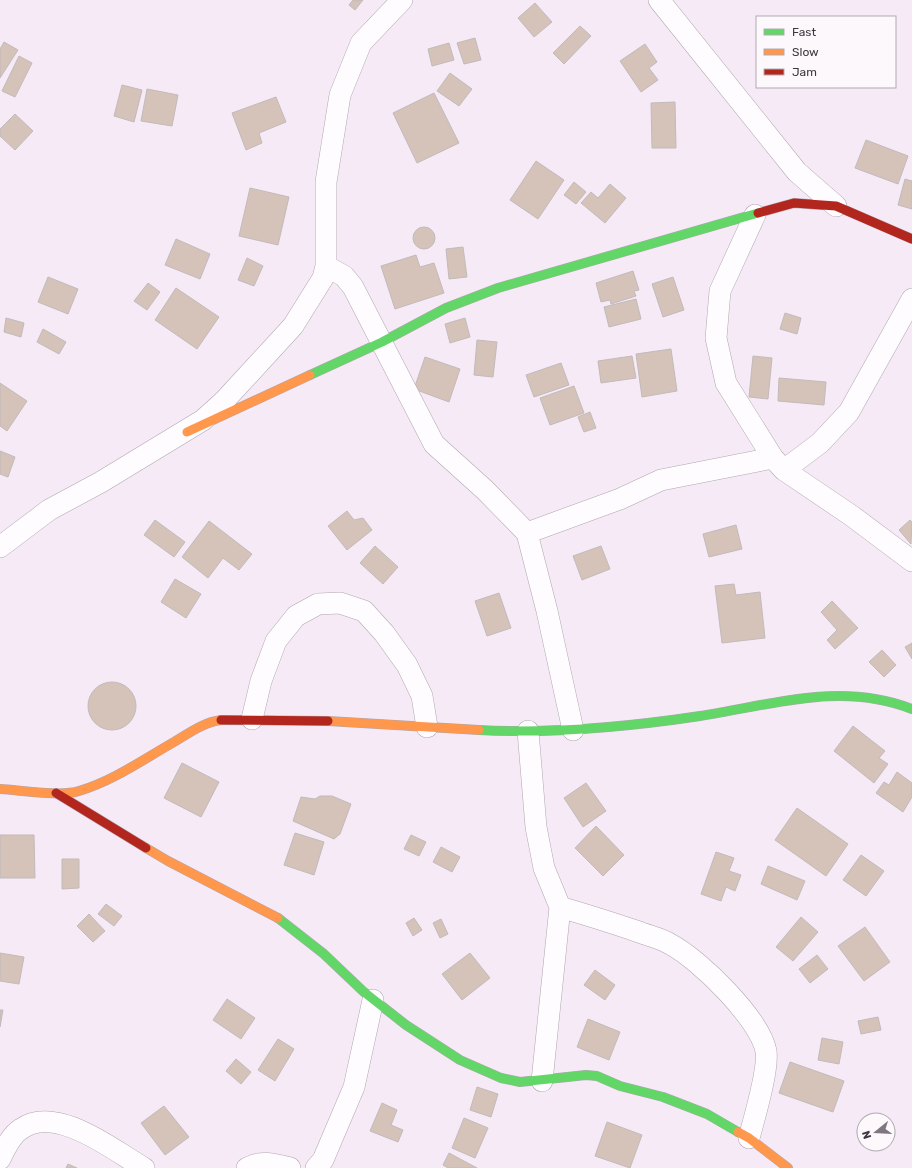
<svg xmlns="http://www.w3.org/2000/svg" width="912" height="1168" font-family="Rubik,sans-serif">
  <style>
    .building { fill: #d5c3b9; stroke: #c2babb }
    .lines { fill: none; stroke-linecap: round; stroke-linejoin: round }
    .street-casing { stroke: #b0a7b1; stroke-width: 22 }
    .fast-casing { stroke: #b0a7b1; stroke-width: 10 }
    .slow-casing { stroke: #b0a7b1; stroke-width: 10 }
    .jam-casing { stroke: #b0a7b1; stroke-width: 10 }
    .street { stroke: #fefcfe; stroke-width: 21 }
    .fast { stroke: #63d668; stroke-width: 9 }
    .slow { stroke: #ff974d; stroke-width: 9 }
    .jam { stroke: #b3261e; stroke-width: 9 }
  </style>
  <rect width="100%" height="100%" fill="#f5eaf6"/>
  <!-- building -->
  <path class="building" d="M 353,0 L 363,0 L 355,10 L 349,5 Z
    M 535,3 L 552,22 L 534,37 L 518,18 Z
    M 580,26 L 591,36 L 564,64 L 553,53 Z
    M 475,38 L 481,60 L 464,64 L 457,43 Z
    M 4,42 L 18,50 L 0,78 L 0,49 Z
    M 449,43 L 454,60 L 432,66 L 428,49 Z
    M 645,44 L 657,62 L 649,68 L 658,80 L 641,92 L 620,61 Z
    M 19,56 L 32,63 L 15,97 L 2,91 Z
    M 450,73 L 472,89 L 459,106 L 437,91 Z
    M 122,85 L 142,90 L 134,122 L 114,116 Z
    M 147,89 L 178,95 L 172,126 L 141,121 Z
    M 434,93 L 459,143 L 417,163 L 393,113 Z
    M 276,97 L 286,122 L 259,133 L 262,143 L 246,150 L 232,113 Z
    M 675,102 L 676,148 L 652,148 L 651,103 Z
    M 15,114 L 33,131 L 15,150 L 0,136 L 0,129 Z
    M 866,140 L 908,156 L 898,184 L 855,168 Z
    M 536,161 L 564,180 L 538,219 L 510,200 Z
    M 905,179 L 912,181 L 912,209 L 898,205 Z
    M 574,182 L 586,192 L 576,204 L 564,195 Z
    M 610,184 L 626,198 L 605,223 L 581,203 L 591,192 L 598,198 Z
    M 250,188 L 289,197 L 278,245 L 239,236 Z
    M413 238a11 11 0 1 1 22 0a11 11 0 1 1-22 0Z
    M 176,239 L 210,254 L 200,279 L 165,265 Z
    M 463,247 L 467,277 L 449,279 L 446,249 Z
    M 416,255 L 420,267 L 434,263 L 444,293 L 395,309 L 381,266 Z
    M 247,258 L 263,266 L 254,286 L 238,280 Z
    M 633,271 L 639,290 L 634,291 L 636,296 L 611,304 L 610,300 L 601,302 L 596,283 Z
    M 48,277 L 78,289 L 68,314 L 38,302 Z
    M 673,277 L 684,310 L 663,317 L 652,284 Z
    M 148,283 L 160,292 L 147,310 L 134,301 Z
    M 176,288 L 219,317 L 197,349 L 155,320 Z
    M 636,299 L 641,319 L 609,327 L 604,307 Z
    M 785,313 L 801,318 L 797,334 L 780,329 Z
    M 6,318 L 24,323 L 21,337 L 4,332 Z
    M 465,318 L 470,337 L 450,343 L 445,324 Z
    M 43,329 L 66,342 L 59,354 L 37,342 Z
    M 477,340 L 497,342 L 493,377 L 474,375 Z
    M 671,349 L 677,391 L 642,397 L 636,354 Z
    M 632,356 L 636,378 L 601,383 L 598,361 Z
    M 753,356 L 772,358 L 768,399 L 749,397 Z
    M 425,357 L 460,369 L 449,402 L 414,389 Z
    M 561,363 L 569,385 L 534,397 L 526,375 Z
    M 779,378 L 826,382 L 824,405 L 778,401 Z
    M 0,383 L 27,401 L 7,431 L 0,426 Z
    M 574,386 L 584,413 L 550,425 L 540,398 Z
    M 590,412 L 596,428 L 584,432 L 578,417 Z
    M 0,451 L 15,457 L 8,477 L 0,474 Z
    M 347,511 L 354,520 L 363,518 L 372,530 L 347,550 L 328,526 Z
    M 155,520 L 185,542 L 174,557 L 144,535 Z
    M 910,520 L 912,522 L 911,544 L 899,530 Z
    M 209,521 L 252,554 L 239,570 L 223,558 L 208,578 L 182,557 Z
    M 736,525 L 742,549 L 709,557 L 703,534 Z
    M 375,546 L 398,567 L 383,584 L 360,563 Z
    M 601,546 L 610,569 L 582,580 L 573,556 Z
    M 175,579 L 201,594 L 186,618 L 161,602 Z
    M 734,584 L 736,595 L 760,592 L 765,638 L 722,643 L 715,586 Z
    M 499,593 L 511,628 L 487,636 L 475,601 Z
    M 832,601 L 858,628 L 835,649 L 827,640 L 837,630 L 821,612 Z
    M 912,643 L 912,659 L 905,647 Z
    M 882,650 L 896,665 L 884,677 L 869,662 Z
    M88 706a24 24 0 1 1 48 0a24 24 0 1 1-48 0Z
    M 853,726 L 885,751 L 879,758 L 888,764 L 874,783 L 834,751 Z
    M 182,763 L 219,782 L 201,817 L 164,798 Z
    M 897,772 L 912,783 L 912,797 L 903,812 L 876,793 L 884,782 L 889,785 Z
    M 586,783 L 606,811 L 583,827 L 564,798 Z
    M 320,796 L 332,796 L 351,804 L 340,834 L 334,839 L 293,821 L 301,797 L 315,799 Z
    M 797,808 L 848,844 L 826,876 L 775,840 Z
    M 596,826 L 624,855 L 603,876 L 575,848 Z
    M 295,833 L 324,842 L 314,875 L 284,865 Z
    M 0,835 L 34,835 L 35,878 L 0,878 Z
    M 411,835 L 426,842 L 419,856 L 404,849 Z
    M 441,847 L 460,857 L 452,872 L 433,862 Z
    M 716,852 L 734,858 L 729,871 L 741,875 L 735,891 L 726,887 L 721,901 L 701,894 Z
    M 861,855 L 884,871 L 866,896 L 843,880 Z
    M 62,859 L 79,859 L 79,888 L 62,889 Z
    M 768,866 L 805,881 L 797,900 L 761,884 Z
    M 106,904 L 122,916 L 114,926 L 98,914 Z
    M 89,914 L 105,931 L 93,942 L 77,926 Z
    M 801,917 L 818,932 L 793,961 L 776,947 Z
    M 414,918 L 422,930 L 413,936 L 406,923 Z
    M 441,919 L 448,934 L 440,938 L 433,923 Z
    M 865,927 L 890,962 L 864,981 L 838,946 Z
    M 0,953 L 24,957 L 19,984 L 0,981 Z
    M 470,953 L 490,978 L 462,1000 L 442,974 Z
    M 817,955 L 828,969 L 810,983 L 799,969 Z
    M 595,970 L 615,985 L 605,1000 L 584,985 Z
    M 227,999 L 255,1018 L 241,1039 L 213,1020 Z
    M 0,1010 L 3,1010 L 0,1027 Z
    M 878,1017 L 881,1030 L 861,1034 L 858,1021 Z
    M 588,1019 L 620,1032 L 609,1060 L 577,1047 Z
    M 822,1038 L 843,1042 L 839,1064 L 818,1060 Z
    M 278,1039 L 294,1049 L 275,1081 L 258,1070 Z
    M 236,1059 L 251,1072 L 241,1084 L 226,1071 Z
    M 790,1062 L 844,1081 L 833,1112 L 779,1093 Z
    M 477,1087 L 498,1094 L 491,1117 L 470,1110 Z
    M 382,1103 L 397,1110 L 391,1125 L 403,1130 L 398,1142 L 370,1131 Z
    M 164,1106 L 189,1137 L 165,1155 L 141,1123 Z
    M 464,1118 L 488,1128 L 475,1158 L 452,1148 Z
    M 607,1122 L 642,1135 L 630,1168 L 595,1156 Z
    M 449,1153 L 477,1168 L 448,1168 L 443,1165 Z
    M 68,1164 L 77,1168 L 66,1168 Z"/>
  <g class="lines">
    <!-- street casing -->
    <g class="street-casing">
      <path id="street" d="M 659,0 L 797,172 L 836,206
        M 755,215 L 720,291 L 716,338 L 726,383 L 773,458 L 784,470 L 852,516 L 912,561
        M 326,266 L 344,276 L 353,287 L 434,444 L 485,490 L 527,533
        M 784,470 L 820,443 L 849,412 L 912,299
        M 0,547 L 49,510 L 101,482 L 203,420 L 224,401 L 293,326 L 323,278 L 326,266 L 326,182 L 340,95 L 361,43 L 402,0
        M 252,719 L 261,681 L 276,641 L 296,616 L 318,604 L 340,603 L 364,611 L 384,633 L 407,665 L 422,696 L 427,727
        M 573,730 L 547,611 L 527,533 L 620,499 L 661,480 L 773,458
        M 528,731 L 536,827 L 544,868 L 560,907 L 542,1081
        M 560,907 C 587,915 613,923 639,932 C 649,936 661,938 670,944 C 699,959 760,1019 766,1051 C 769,1069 754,1119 749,1138
        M 0,1159 C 5,1149 11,1135 21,1129 C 56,1104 113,1150 144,1168
        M 247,1168 C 261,1160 275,1164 290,1168
        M 316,1168 L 323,1160 L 354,1087 L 373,1000"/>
    </g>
    <!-- fast casing -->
    <g class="fast-casing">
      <path id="fast" d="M 310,375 L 382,342 L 446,308 L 498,288 L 758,213
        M 479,730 C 552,734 627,727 700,716 C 772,705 841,681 912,709
        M 278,918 L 324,954 L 364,992 L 406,1025 L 460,1060 L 501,1078 L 520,1082 L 586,1075 L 597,1076 L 620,1086 L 663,1097 L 707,1114 L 738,1132"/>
    </g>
    <!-- slow casing -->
    <g class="slow-casing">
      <path id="slow" d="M 187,432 L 310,375
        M 328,721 L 479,730
        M 0,789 C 20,790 61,797 79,791 C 113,781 144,759 174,742 C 189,733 204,722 221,720
        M 146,848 L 168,861 L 278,918
        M 738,1132 L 749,1138 L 788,1168"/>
    </g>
    <!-- jam casing -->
    <g class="jam-casing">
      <path id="jam" d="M 758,213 L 794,203 L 836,206 L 912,239
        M 221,720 L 328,721
        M 56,793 L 146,848"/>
    </g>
    <!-- street -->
    <use href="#street" class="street"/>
    <!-- fast -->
    <use href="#fast" class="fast"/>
    <!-- slow -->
    <use href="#slow" class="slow"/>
    <!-- jam -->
    <use href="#jam" class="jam"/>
  </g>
  <!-- legend -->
  <rect x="756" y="16" width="140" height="72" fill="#fcf8fc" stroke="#b0abb1"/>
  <rect x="764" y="29" width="20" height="6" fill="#63d668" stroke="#b0abb1"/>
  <text x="792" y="36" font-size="12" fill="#3f3740">Fast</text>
  <rect x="764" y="49" width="20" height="6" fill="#ff974d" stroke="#b0abb1"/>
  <text x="792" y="56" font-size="12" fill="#3f3740">Slow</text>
  <rect x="764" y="69" width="20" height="6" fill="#b3261e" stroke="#b0abb1"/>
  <text x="792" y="76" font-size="12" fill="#3f3740">Jam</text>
  <!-- north arrow -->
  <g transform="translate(876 1132) rotate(252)"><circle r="19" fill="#fcf8fc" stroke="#b0abb1"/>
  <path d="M0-3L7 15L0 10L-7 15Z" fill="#7f7680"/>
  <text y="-6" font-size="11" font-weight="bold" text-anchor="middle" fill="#3f3740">N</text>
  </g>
</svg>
